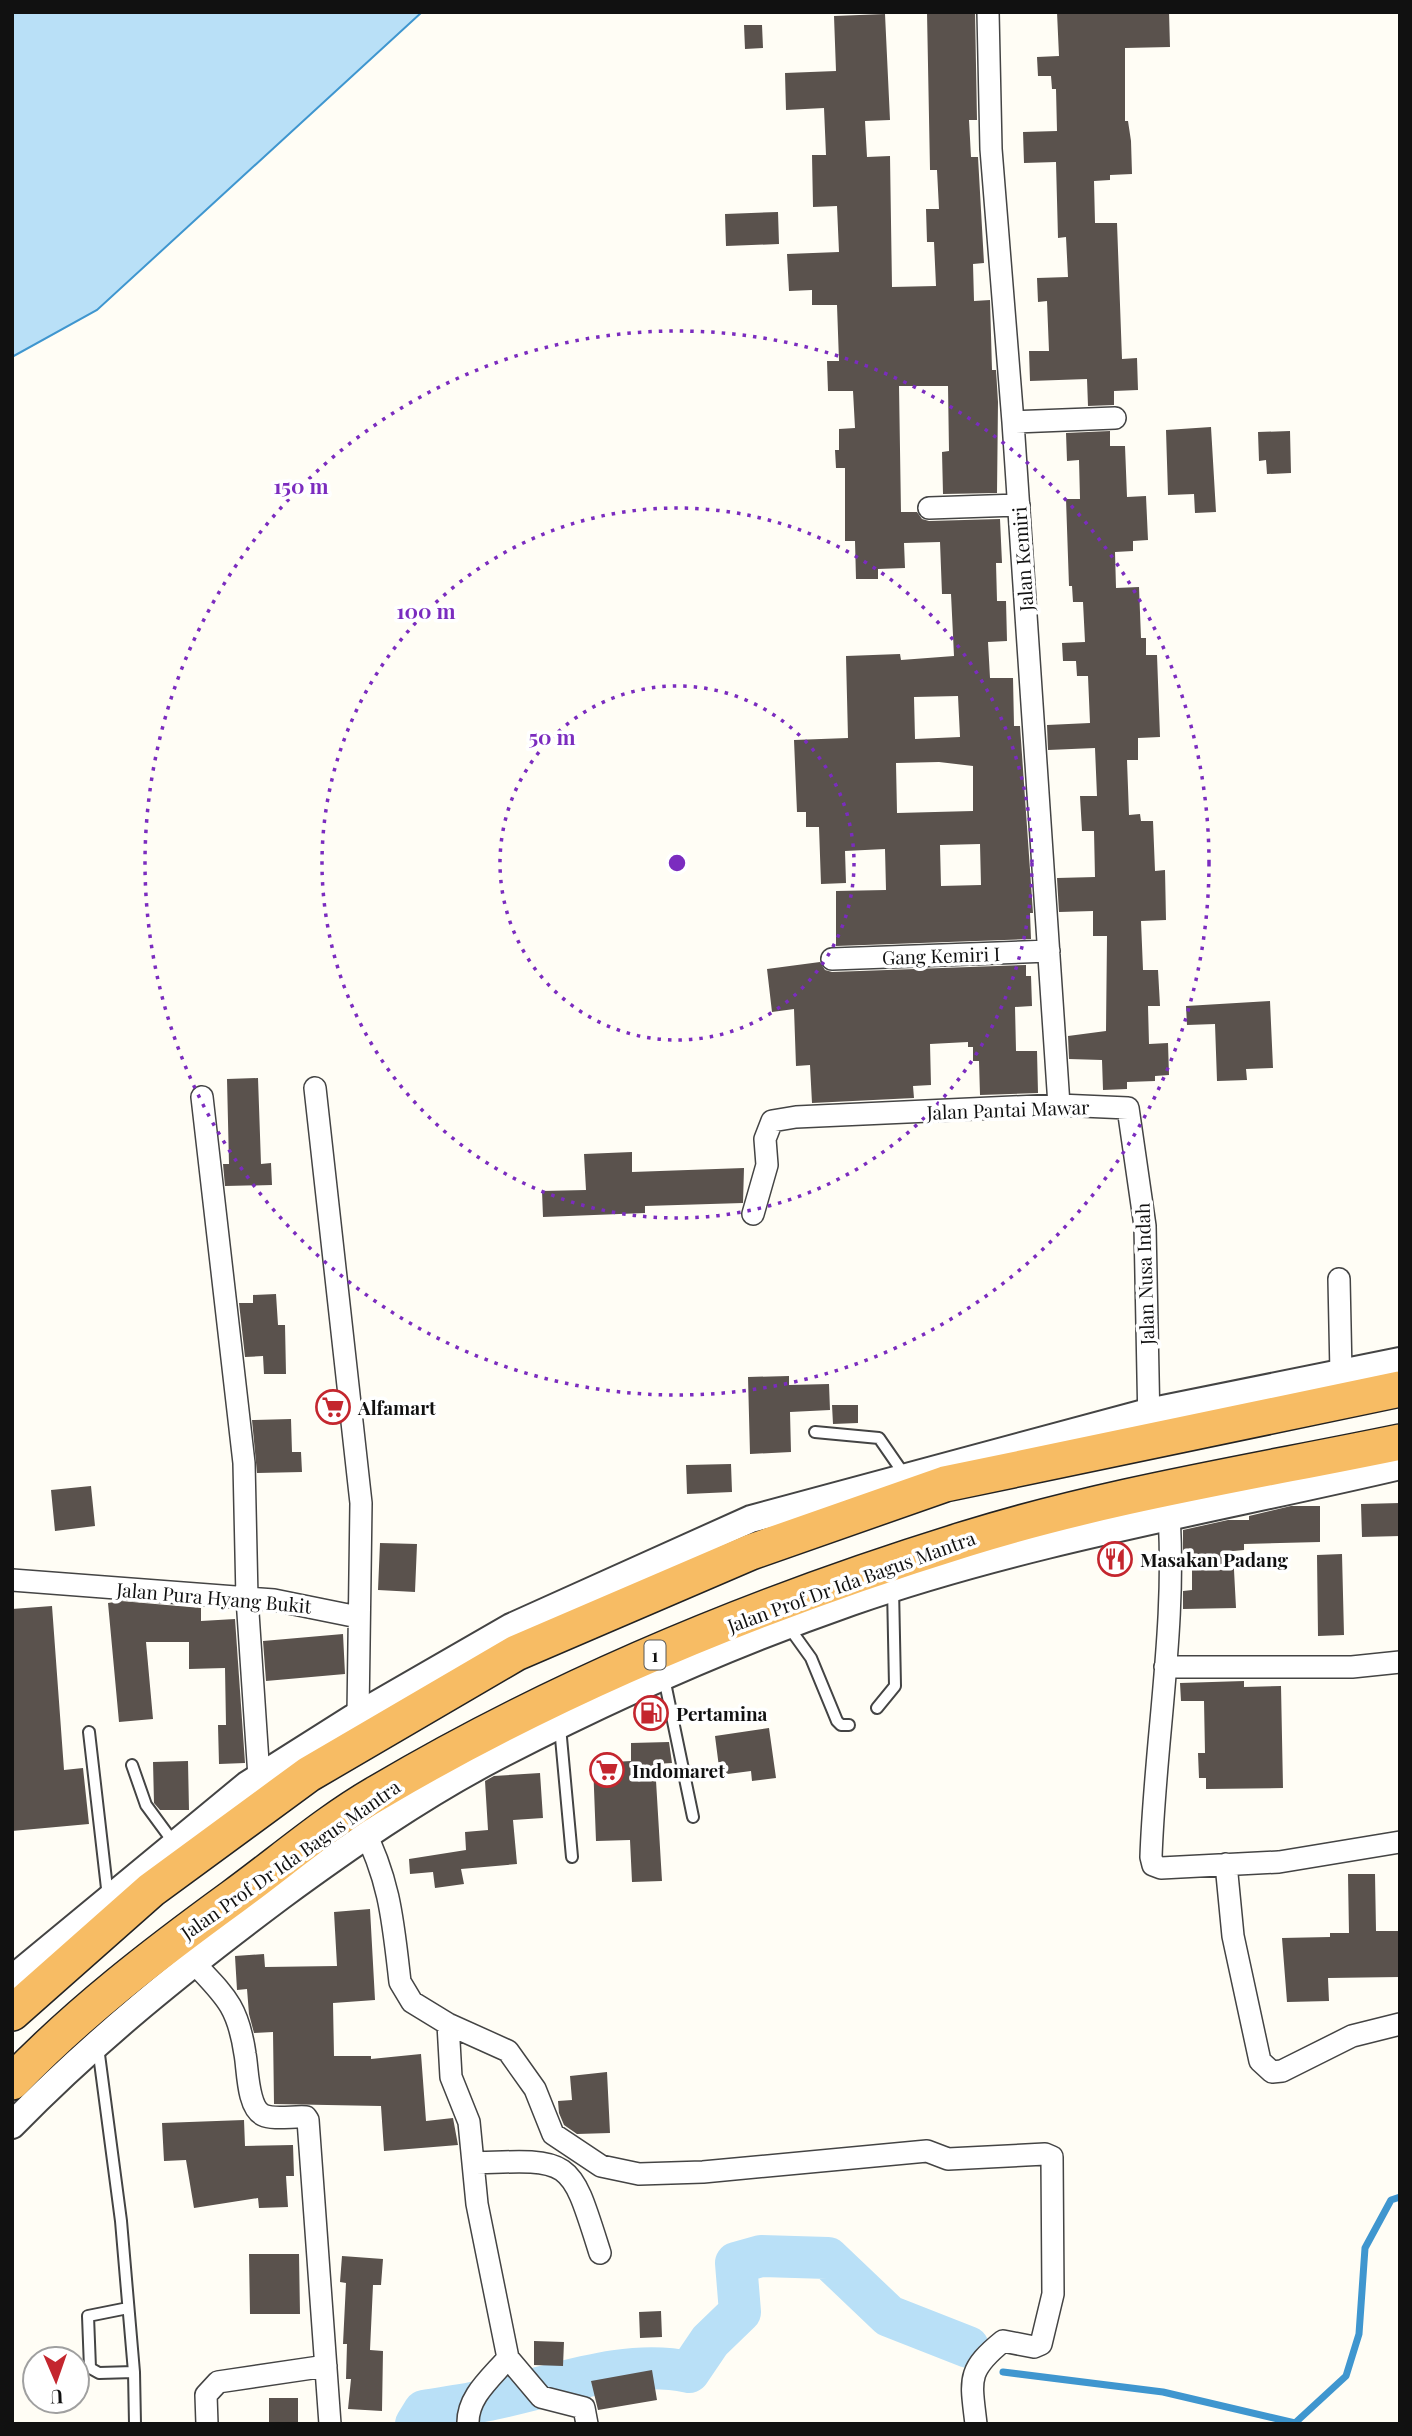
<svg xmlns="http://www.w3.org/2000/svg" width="1412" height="2436" font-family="'Playfair Display',serif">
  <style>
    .water { fill: #b9e0f7; stroke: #3f96cf; stroke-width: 2 }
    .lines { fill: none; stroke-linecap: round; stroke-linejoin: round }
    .stream { stroke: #3f96cf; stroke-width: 7 }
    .river { stroke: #b9e0f7; stroke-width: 42 }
    .building { fill: #5a524d; fill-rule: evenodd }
    .service-casing { stroke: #444; stroke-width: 14 }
    .minor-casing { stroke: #444; stroke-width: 24 }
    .tertiary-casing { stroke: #444; stroke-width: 30 }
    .trunk-casing { stroke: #222; stroke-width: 38 }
    .service { stroke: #fff; stroke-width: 10 }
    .minor { stroke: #fff; stroke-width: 21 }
    .tertiary { stroke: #fff; stroke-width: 26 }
    .trunk { stroke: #f7bc64; stroke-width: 35 }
    .ring { fill: none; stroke: #7b2cbf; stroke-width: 3.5; stroke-dasharray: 3.5 7 }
    .labels { text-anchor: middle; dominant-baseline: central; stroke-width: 7; stroke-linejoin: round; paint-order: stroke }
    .shield { fill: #fff; stroke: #585858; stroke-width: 2 }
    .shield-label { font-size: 18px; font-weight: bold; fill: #111 }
    .street-label { font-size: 19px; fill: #111; stroke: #fff }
    .poi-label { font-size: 19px; font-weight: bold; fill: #111; stroke: #fff; text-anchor: start }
    .centre { fill: #7b2cbf; stroke: #fff; stroke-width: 3.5 }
    .ring-label { font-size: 21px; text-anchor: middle; font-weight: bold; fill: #7b2cbf; stroke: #fff; stroke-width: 7; stroke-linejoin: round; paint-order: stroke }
  </style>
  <rect width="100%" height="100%" fill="#fffdf5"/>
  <!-- water -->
  <path class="water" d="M 12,12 L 422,12 L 97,310 L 12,357 Z"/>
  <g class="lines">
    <!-- stream -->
    <path class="stream" d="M 1003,2372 L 1163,2392 L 1295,2423 L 1346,2376 L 1359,2334 L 1365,2248 L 1391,2200 L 1400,2197"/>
    <!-- river -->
    <path class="river" d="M 416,2424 L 424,2411 C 447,2407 470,2404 493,2399 C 556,2386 625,2358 689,2372 L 710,2341 L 740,2312 L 736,2263 L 761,2256 L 828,2258 L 889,2316 L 968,2347"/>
  </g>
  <!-- building -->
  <path class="building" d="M 927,12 L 975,12 L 977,120 L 969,120 L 971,157 L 978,157 L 984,263 L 973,264 L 974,301 L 990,300 L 992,370 L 996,370 L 998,402 L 997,493 L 943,494 L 942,452 L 949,451 L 948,386 L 899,386 L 901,512 L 917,512 L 922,519 L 929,521 L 1000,519 L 1002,563 L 996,563 L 997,601 L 1006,601 L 1007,641 L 988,642 L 990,678 L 1013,678 L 1014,726 L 1020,726 L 1033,913 L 1030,913 L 1031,939 L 836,946 L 836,891 L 886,890 L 885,849 L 845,851 L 846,883 L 821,884 L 819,827 L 806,827 L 806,812 L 797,812 L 794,740 L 848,738 L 846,656 L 900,654 L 901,660 L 954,656 L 951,594 L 942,594 L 940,542 L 904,543 L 905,568 L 878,569 L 878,579 L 856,579 L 855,541 L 845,541 L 845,468 L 836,468 L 835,450 L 839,450 L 839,429 L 855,428 L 853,391 L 828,391 L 827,361 L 839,361 L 837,305 L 812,305 L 812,290 L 789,291 L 787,254 L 839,252 L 837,206 L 813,207 L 812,155 L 826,155 L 824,108 L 786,110 L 785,73 L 836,71 L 834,16 L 885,14 L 890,120 L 865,121 L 867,157 L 890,156 L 892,287 L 936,286 L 934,242 L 927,242 L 926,209 L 939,209 L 937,170 L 930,170 ZM 958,696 L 960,737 L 915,739 L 914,697 ZM 939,762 L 973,766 L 973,811 L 897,813 L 896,763 ZM 980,844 L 981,885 L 941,886 L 940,845 Z
    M 1057,12 L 1169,12 L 1170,47 L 1125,48 L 1125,121 L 1128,121 L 1131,141 L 1132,174 L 1110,175 L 1110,180 L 1094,181 L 1095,223 L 1117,223 L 1122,359 L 1137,358 L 1138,390 L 1114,391 L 1114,405 L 1088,406 L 1087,379 L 1030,381 L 1029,351 L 1049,351 L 1047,301 L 1038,302 L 1037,278 L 1068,277 L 1066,237 L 1058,238 L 1056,162 L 1024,163 L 1023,132 L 1057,131 L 1056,89 L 1052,89 L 1051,76 L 1038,76 L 1037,57 L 1059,56 Z
    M 744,25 L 762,25 L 763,48 L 745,49 Z
    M 778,212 L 779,244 L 726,246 L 725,214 Z
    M 1211,427 L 1216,512 L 1195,513 L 1194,494 L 1168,495 L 1166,430 Z
    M 1110,431 L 1110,446 L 1125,446 L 1127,497 L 1146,496 L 1148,540 L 1133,541 L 1133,551 L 1115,552 L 1116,588 L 1139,587 L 1141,638 L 1146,638 L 1146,655 L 1157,655 L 1160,737 L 1138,738 L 1138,760 L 1127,760 L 1129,815 L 1140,814 L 1141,821 L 1153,821 L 1155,871 L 1165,870 L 1166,920 L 1141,921 L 1143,970 L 1158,970 L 1160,1006 L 1148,1006 L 1149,1044 L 1168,1043 L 1169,1075 L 1155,1076 L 1155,1081 L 1127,1082 L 1127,1089 L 1103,1090 L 1102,1060 L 1069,1059 L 1068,1036 L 1106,1031 L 1107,936 L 1093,936 L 1093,911 L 1059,912 L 1057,878 L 1095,877 L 1094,831 L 1082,831 L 1080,796 L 1097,796 L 1095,748 L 1048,750 L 1047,725 L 1090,723 L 1088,676 L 1077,676 L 1076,661 L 1063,661 L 1062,643 L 1085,642 L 1083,602 L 1073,602 L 1072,586 L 1069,586 L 1066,499 L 1080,499 L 1079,460 L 1067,461 L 1066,433 Z
    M 1290,431 L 1291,473 L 1267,474 L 1266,460 L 1259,461 L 1258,432 Z
    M 820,962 L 825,970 L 832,972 L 1026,965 L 1026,976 L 1031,976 L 1032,1006 L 1015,1007 L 1016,1051 L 1037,1051 L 1038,1093 L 980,1095 L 979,1061 L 973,1061 L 973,1047 L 968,1047 L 968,1042 L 930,1044 L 931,1085 L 913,1086 L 914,1098 L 812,1103 L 810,1065 L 796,1066 L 794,1009 L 772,1012 L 767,969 Z
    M 1270,1001 L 1273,1068 L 1246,1069 L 1247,1080 L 1217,1081 L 1215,1024 L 1187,1025 L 1186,1006 Z
    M 258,1078 L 261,1164 L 271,1163 L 272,1185 L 225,1186 L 223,1164 L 229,1164 L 227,1079 Z
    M 632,1152 L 632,1172 L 744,1168 L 743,1203 L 645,1206 L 645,1213 L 543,1217 L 542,1191 L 586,1190 L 584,1154 Z
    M 276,1294 L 278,1325 L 285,1325 L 286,1374 L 264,1374 L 263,1356 L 245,1357 L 239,1303 L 253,1303 L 253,1295 Z
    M 789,1376 L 789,1385 L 829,1384 L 830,1410 L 790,1412 L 791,1452 L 750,1454 L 748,1377 Z
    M 832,1405 L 858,1405 L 858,1423 L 833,1424 Z
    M 291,1419 L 292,1452 L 301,1452 L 302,1472 L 257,1473 L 252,1420 Z
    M 731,1464 L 732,1492 L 687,1494 L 686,1465 Z
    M 91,1486 L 95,1526 L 55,1531 L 51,1490 Z
    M 1400,1503 L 1400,1536 L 1362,1537 L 1361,1504 Z
    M 1291,1506 L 1320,1506 L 1320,1542 L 1244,1544 L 1244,1550 L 1233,1551 L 1236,1608 L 1183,1609 L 1183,1591 L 1192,1590 L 1192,1552 L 1183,1552 L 1183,1530 L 1228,1520 L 1249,1520 L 1249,1516 Z
    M 380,1543 L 417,1544 L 415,1592 L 378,1590 Z
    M 1342,1554 L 1344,1635 L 1318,1636 L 1317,1555 Z
    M 121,1601 L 201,1608 L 201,1621 L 235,1619 L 245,1763 L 219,1764 L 218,1725 L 226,1725 L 225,1668 L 189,1669 L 189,1642 L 146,1642 L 153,1719 L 119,1722 L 108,1603 Z
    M 52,1606 L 64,1770 L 83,1768 L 89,1824 L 12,1831 L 12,1609 Z
    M 343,1634 L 345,1674 L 266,1681 L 263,1641 Z
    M 1244,1681 L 1244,1687 L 1281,1686 L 1283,1788 L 1206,1789 L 1206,1778 L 1199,1778 L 1198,1753 L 1205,1753 L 1204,1701 L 1181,1701 L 1180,1683 Z
    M 769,1728 L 776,1778 L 752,1781 L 751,1771 L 720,1775 L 715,1736 Z
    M 669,1742 L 672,1763 L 655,1764 L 662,1881 L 632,1882 L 630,1840 L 596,1841 L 593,1763 L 631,1761 L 631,1743 Z
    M 188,1761 L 189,1810 L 160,1810 L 154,1803 L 153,1762 Z
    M 540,1773 L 543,1818 L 513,1820 L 517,1864 L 461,1869 L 464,1884 L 435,1888 L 433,1872 L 410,1874 L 409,1859 L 466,1850 L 465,1832 L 488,1830 L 485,1781 L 494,1776 Z
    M 1348,1874 L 1375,1874 L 1376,1931 L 1400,1931 L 1400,1977 L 1328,1978 L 1329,2001 L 1287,2002 L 1282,1938 L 1330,1937 L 1330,1933 L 1349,1933 Z
    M 370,1909 L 375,2000 L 333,2003 L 334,2056 L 371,2056 L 371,2059 L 421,2054 L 426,2121 L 453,2118 L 458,2145 L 384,2151 L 381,2106 L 274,2104 L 273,2032 L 254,2033 L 249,2014 L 247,1989 L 237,1990 L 235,1956 L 264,1954 L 265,1967 L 337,1966 L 334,1912 Z
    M 607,2072 L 610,2133 L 577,2134 L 564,2125 L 559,2113 L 558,2101 L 572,2100 L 570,2076 Z
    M 244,2120 L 245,2146 L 293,2145 L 294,2176 L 286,2176 L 288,2207 L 259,2208 L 258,2198 L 194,2208 L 186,2160 L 164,2161 L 162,2123 Z
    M 249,2254 L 299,2254 L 300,2314 L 250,2314 Z
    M 342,2256 L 383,2259 L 381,2285 L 373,2285 L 370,2350 L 383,2351 L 382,2411 L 348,2409 L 351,2379 L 346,2379 L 347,2344 L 343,2344 L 346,2283 L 340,2282 Z
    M 661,2311 L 662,2337 L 640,2338 L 639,2312 Z
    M 534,2341 L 564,2342 L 563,2366 L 534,2365 Z
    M 652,2370 L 657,2400 L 598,2410 L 591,2381 Z
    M 269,2398 L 298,2398 L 298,2424 L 269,2424 Z"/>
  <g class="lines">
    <!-- service casing -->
    <g class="service-casing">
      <path id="service" d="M 815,1432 L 879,1438 L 906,1477
        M 788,1626 L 811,1658 L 837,1721 L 841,1725 L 849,1725
        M 664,1678 L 693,1817
        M 877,1708 L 895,1686 L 893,1588
        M 560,1727 L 572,1857
        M 89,1732 L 108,1897
        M 132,1765 L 146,1805 L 174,1843
        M 98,2047 L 121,2221 L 134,2372 L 135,2424
        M 128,2308 L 88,2316 L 90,2368 L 99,2373 L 134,2372"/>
    </g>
    <!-- minor casing -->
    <g class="minor-casing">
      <path id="minor" d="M 988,12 L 991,149 L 1013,422 L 1059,1105
        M 1013,422 L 1115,418
        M 929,508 L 1019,505
        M 832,959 L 1049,951
        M 315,1088 L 361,1503 L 358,1715
        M 202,1097 L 244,1463 L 247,1598 L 259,1777
        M 753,1214 L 767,1165 L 765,1139 L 772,1121 L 796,1117 L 1059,1105 L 1128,1108 L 1145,1226 L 1149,1425
        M 1339,1279 L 1341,1373
        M 1168,1501 C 1178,1619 1155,1739 1151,1857 L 1153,1865 L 1161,1868 L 1279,1862 L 1400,1842
        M 12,1580 L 274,1600 L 358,1617
        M 1165,1667 L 1352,1667 L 1400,1662
        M 361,1824 C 390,1880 393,1921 400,1982 L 412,2002 L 448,2024 L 508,2051 L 535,2089 L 553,2134 L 601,2166 L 639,2174 L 703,2172 L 927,2151 L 948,2159 L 1045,2154 L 1052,2157 L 1053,2294 L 1041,2344 L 1034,2347 L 1003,2341 C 966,2371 971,2380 976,2424
        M 1226,1864 L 1233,1936 L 1260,2061 L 1272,2072 L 1282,2071 L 1352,2036 L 1400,2024
        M 194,1963 C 225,1996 238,2006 245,2054 C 248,2069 247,2107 263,2115 C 273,2120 294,2116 306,2117 L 308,2120 L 330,2424
        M 448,2024 L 451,2077 L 469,2122 L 477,2204 L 508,2358 L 541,2397 L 584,2408 L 587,2424
        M 473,2163 C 573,2159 570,2158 600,2253
        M 207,2424 L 206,2395 L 218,2382 L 326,2366
        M 468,2424 C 467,2397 491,2378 508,2358"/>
    </g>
    <!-- tertiary casing -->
    <g class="tertiary-casing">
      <path id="tertiary" d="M 12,1979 L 247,1785 L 353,1718 L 511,1627 L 751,1519 L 1148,1412 L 1400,1361
        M 12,2125 C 95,2040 186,1967 281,1896 C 348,1847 418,1798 492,1759 C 607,1699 728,1645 851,1602 C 1029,1540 1217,1509 1400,1466"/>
    </g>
    <!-- trunk casing -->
    <g class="trunk-casing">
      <path id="trunk" d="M 12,2013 L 151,1890 L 309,1774 L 516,1653 L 751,1552 L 945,1484 L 1400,1389
        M 12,2082 C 78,2013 156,1953 233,1897 C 281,1862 328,1821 379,1792 C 562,1684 762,1602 966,1539 C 1107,1495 1255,1472 1400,1442"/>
    </g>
    <!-- service -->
    <use href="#service" class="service"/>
    <!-- minor -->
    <use href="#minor" class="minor"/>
    <!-- tertiary -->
    <use href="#tertiary" class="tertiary"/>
    <!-- trunk -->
    <use href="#trunk" class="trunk"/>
  </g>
  <!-- distance rings -->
  <g class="ring">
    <circle cx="677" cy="863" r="177"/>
    <circle cx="677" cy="863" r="355"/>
    <circle cx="677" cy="863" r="532"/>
  </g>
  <!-- icons -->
  <defs>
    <g id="supermarket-ring" transform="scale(1.75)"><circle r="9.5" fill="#fff" stroke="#c4262e" stroke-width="1.5"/><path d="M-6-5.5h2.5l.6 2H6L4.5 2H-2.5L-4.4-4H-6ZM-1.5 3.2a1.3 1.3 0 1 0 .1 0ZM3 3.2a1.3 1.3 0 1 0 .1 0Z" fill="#c4262e"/></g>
    <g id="restaurant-ring" transform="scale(1.75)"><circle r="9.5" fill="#fff" stroke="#c4262e" stroke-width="1.5"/><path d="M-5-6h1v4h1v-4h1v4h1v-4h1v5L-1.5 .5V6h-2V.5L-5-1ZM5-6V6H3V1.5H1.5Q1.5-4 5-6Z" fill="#c4262e"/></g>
    <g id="fuel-ring" transform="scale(1.75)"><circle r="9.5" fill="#fff" stroke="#c4262e" stroke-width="1.5"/><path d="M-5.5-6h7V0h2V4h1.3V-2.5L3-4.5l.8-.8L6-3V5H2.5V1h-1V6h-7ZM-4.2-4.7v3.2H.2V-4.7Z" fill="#c4262e"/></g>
  </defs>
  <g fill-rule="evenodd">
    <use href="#supermarket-ring" x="333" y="1407"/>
    <use href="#restaurant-ring" x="1115" y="1559"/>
    <use href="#fuel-ring" x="651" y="1713"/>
    <use href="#supermarket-ring" x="607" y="1770"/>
  </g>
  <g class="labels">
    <!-- shield labels -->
    <rect class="shield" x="644.5" y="1640.5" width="21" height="29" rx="5"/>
    <g class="shield-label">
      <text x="655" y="1655">1</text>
    </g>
    <!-- street labels -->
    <g class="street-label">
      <text transform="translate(1022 559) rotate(-94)">Jalan Kemiri</text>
      <text transform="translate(941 955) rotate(-2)">Gang Kemiri I</text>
      <text transform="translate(1008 1109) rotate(-2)">Jalan Pantai Mawar</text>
      <text transform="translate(1144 1274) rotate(-92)">Jalan Nusa Indah</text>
      <text transform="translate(851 1581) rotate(-20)">Jalan Prof Dr Ida Bagus Mantra</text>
      <text transform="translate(214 1597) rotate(5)">Jalan Pura Hyang Bukit</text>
      <text transform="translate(290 1859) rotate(-35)">Jalan Prof Dr Ida Bagus Mantra</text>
    </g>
    <!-- poi labels -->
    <g class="poi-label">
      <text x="358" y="1407">Alfamart</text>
      <text x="1140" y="1559">Masakan Padang</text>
      <text x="676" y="1713">Pertamina</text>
      <text x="632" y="1770">Indomaret</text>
    </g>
  </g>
  <circle cx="677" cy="863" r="10" class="centre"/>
  <g class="ring-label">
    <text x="301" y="494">150 m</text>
    <text x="426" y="619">100 m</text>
    <text x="552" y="745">50 m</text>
  </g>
  <!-- border -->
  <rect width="1412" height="2436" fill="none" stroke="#111111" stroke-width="28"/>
  <!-- north arrow -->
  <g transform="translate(56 2380) rotate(178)"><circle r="33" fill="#ffffff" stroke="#a0a0a0" stroke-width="2"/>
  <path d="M0-5L12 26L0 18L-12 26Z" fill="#c4262e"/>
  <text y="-10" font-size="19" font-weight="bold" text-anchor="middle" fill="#111111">U</text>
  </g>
</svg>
